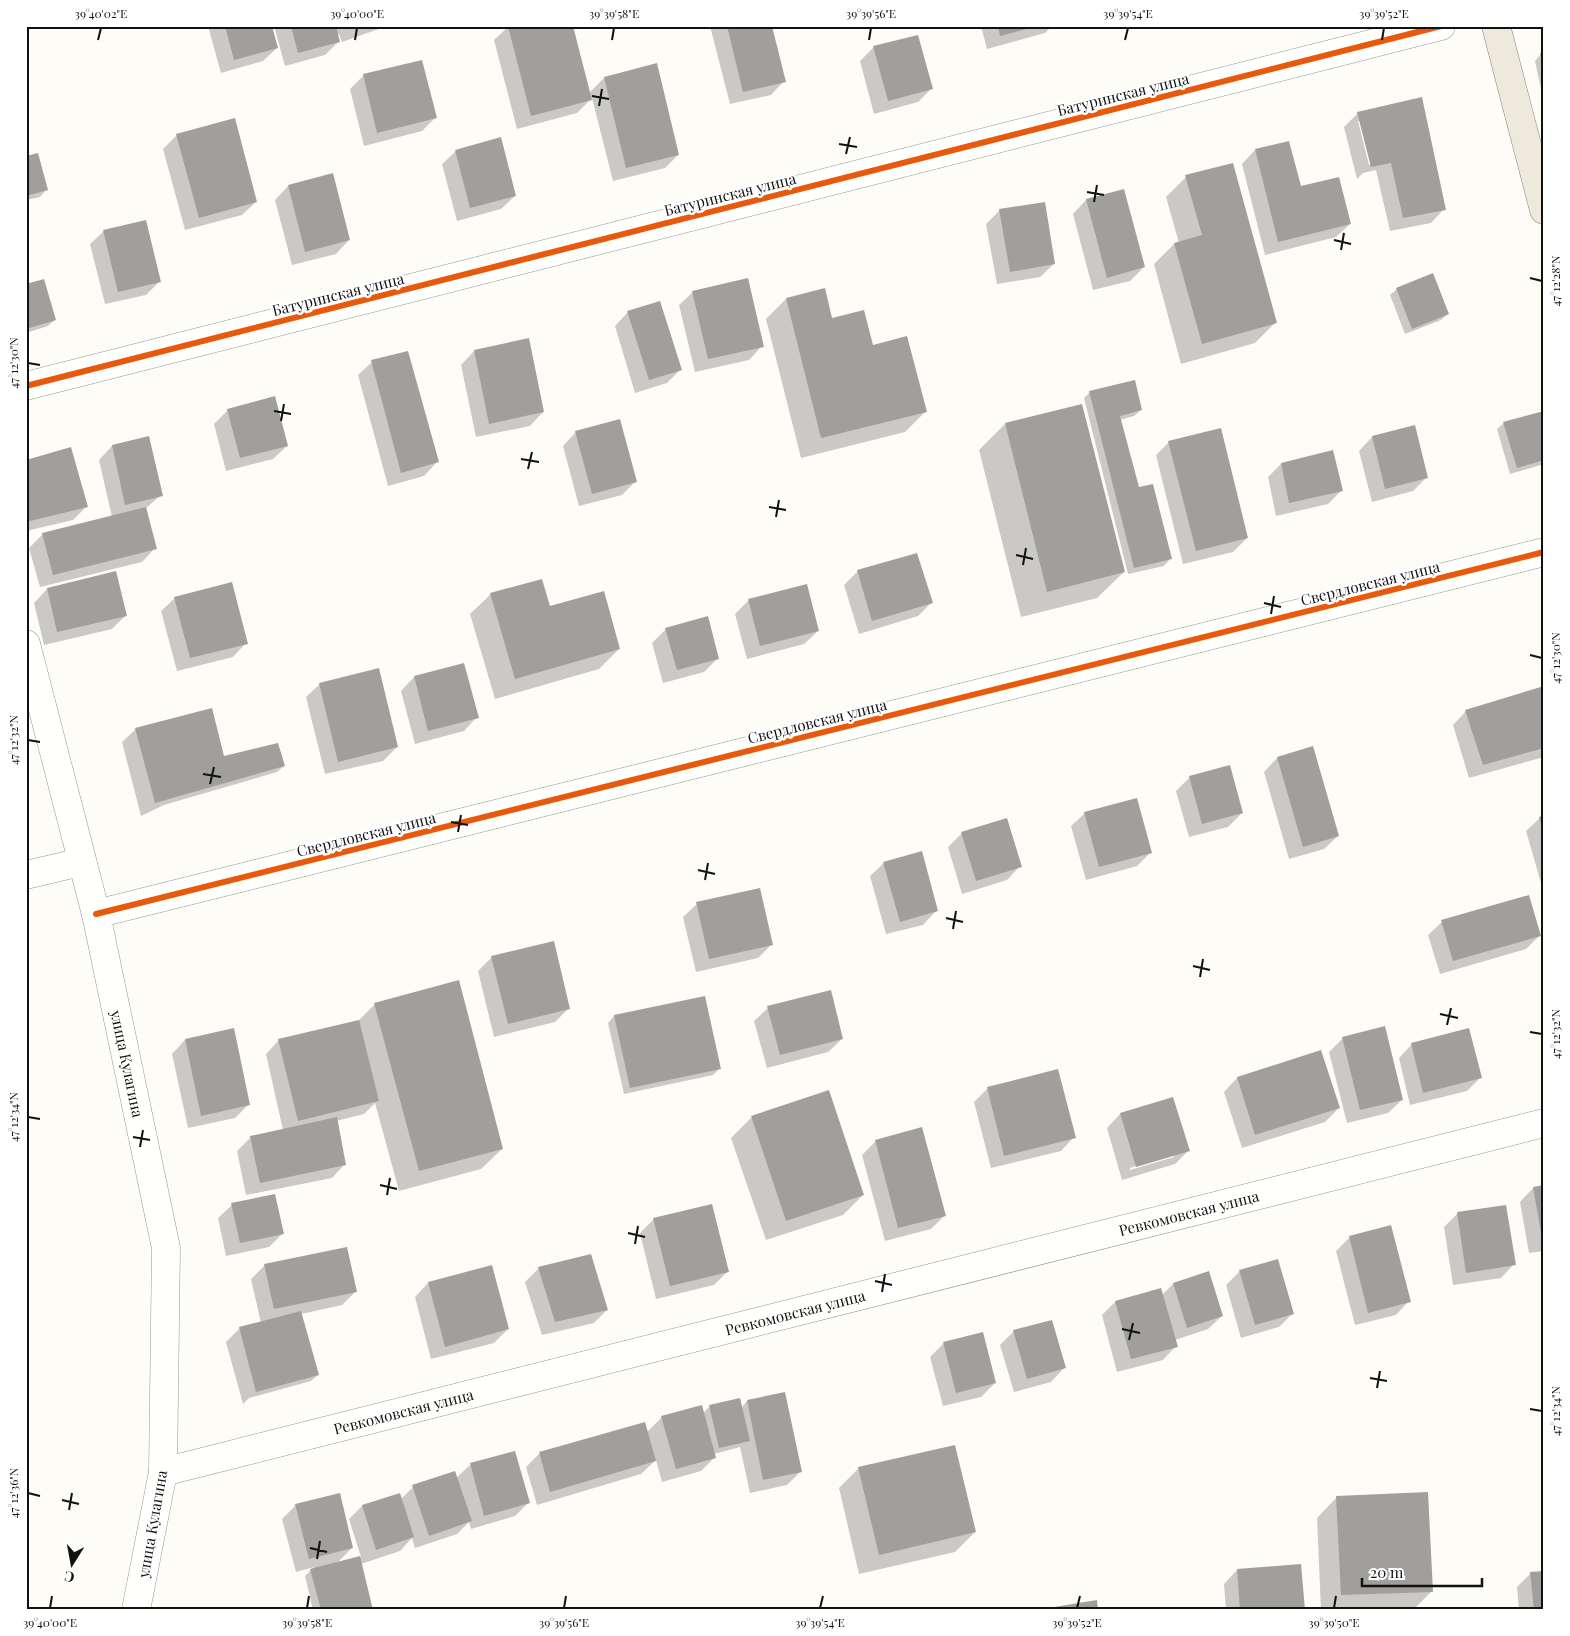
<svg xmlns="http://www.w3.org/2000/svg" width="1570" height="1636" font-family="'Playfair Display',serif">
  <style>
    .shadow { fill: #0003; fill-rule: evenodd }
    .building { fill: #a19f9c }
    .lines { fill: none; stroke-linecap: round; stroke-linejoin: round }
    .minor-casing { stroke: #979795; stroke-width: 29 }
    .major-casing { stroke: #858482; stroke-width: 29 }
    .minor { stroke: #fffffe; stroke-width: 28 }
    .major { stroke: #ede9dc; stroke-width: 28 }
    .cycleway-casing { stroke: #fff; stroke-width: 9 }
    .cycleway { stroke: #e8590c; stroke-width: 6 }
    .ticks { fill: none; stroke: #111; stroke-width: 2 }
    .labels { text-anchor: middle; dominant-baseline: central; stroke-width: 5; stroke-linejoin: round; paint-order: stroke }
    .street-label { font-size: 15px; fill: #111; stroke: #fff }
    .neatline { fill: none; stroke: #111; stroke-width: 2 }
    .ticks-label { font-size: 12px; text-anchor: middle; fill: #111 }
  </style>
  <rect width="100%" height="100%" fill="#fdfcf7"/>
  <!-- shadow -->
  <path class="shadow" d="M 208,26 L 271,26 L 277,48 L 263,61 L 221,73 Z
    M 274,26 L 387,26 L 342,42 L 339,34 L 337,34 L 339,41 L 325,55 L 285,66 Z
    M 509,26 L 589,93 L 604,78 L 678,155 L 665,168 L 613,181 L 592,98 L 577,113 L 517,129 L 494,40 Z
    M 710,26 L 771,26 L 784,81 L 771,95 L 730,104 Z
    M 981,26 L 1052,26 L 1045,33 L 987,49 Z
    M 874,47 L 931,89 L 918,102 L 874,114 L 860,61 Z
    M 1541,54 L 1544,54 L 1544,103 L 1535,61 Z
    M 364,75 L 435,118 L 422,131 L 364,146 L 350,89 Z
    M 1358,113 L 1444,209 L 1431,223 L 1390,231 L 1376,170 L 1363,173 L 1357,179 L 1344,127 ZM 1358,121 L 1361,121 L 1371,163 L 1369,165 Z
    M 177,135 L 256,202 L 242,215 L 185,230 L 163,149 Z
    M 1255,150 L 1300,188 L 1350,224 L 1336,237 L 1265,255 L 1242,164 Z
    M 456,151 L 515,196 L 501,209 L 457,221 L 442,164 Z
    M 26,158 L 46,190 L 40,197 L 26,200 Z
    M 1186,177 L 1275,323 L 1255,343 L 1181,364 L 1154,264 L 1174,244 L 1179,243 L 1166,197 Z
    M 288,186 L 349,240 L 336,254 L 292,265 L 275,200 Z
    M 1123,190 L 1144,267 L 1130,281 L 1093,290 L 1073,214 L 1086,200 Z
    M 1000,210 L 1054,264 L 1040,277 L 997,284 L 986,224 Z
    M 104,231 L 160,281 L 146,295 L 105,304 L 90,244 Z
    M 26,286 L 55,320 L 48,326 L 26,333 Z
    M 1397,289 L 1448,314 L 1441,320 L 1405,334 L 1390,295 Z
    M 693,292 L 762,346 L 749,360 L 695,372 L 679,305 Z
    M 786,299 L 872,346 L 925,412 L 905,432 L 801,458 L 766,319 Z
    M 628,312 L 680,370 L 667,383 L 635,393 L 615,326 Z
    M 474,351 L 543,412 L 530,426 L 476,437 L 461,365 Z
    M 372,362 L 437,462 L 424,476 L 388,486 L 358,375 Z
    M 1090,392 L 1141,410 L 1134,416 L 1120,420 L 1138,489 L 1170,559 L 1164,566 L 1128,574 L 1084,398 Z
    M 228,410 L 287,446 L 273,459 L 226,471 L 214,424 Z
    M 1544,412 L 1544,464 L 1510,474 L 1497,429 L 1504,423 Z
    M 1005,424 L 1124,572 L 1097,598 L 1021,617 L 979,450 Z
    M 576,432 L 635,482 L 622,495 L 579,506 L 563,446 Z
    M 148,437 L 161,495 L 145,509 L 155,548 L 142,562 L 40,587 L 29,548 L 43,534 L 112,517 L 99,460 L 112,446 Z
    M 1372,437 L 1427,477 L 1413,491 L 1372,502 L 1359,451 Z
    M 1169,442 L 1247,538 L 1233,552 L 1183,564 L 1156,455 Z
    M 26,461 L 87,506 L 73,520 L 26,531 Z
    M 1281,464 L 1341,491 L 1328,504 L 1276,516 L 1268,477 Z
    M 858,571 L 931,603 L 918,616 L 859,634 L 844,585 Z
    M 115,573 L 125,616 L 112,629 L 44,645 L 34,603 L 47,589 Z
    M 491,594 L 549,608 L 619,649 L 599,669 L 495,699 L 470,614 Z
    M 175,598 L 246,643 L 233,657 L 177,671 L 161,611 Z
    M 749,600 L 818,631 L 804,644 L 747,659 L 735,614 Z
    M 666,629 L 718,658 L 704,672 L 663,683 L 652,643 Z
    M 414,677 L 477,717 L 464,731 L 415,744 L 401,691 Z
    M 320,684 L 397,747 L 383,761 L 325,774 L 306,697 Z
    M 1544,688 L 1544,757 L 1469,778 L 1453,725 L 1466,711 Z
    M 136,729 L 223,758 L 284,766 L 277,772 L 164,805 L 141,816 L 122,742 Z
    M 1277,758 L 1338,836 L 1324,849 L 1289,859 L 1264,772 Z
    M 1229,767 L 1242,813 L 1228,827 L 1189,837 L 1176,791 L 1189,778 Z
    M 1085,813 L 1151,852 L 1137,866 L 1086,880 L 1071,826 Z
    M 1544,817 L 1544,883 L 1541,883 L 1526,831 L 1540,818 Z
    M 1006,820 L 1020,866 L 1007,880 L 962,894 L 948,847 L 961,834 Z
    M 884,863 L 936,911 L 923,925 L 886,934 L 870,876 Z
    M 697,904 L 771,945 L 758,958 L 696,972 L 683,917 Z
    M 1442,922 L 1540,935 L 1526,949 L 1440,974 L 1428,935 Z
    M 492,957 L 569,1008 L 555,1022 L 494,1037 L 478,971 Z
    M 704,997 L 720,1068 L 713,1075 L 624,1094 L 608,1023 L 614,1016 Z
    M 375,1004 L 502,1149 L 481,1169 L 399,1191 L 375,1103 L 364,1114 L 336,1121 L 345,1164 L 332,1178 L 246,1195 L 237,1151 L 251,1137 L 283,1130 L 266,1054 L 279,1040 L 357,1022 Z
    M 768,1008 L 842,1039 L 828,1052 L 767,1068 L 754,1021 Z
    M 233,1030 L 249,1104 L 235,1118 L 188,1128 L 172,1054 L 185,1040 Z
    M 1343,1038 L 1402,1100 L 1388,1113 L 1347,1123 L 1329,1052 Z
    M 1412,1044 L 1480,1078 L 1467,1091 L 1410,1105 L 1399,1058 Z
    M 1320,1052 L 1339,1108 L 1325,1122 L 1242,1148 L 1224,1092 L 1237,1078 Z
    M 988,1088 L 1074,1137 L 1061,1151 L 991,1168 L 974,1102 Z
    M 828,1092 L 863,1195 L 843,1215 L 766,1240 L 731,1138 L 751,1118 Z
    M 1172,1098 L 1188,1151 L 1175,1164 L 1122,1180 L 1107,1128 L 1120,1114 ZM 1174,1154 L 1174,1157 L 1130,1170 L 1130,1168 Z
    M 876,1141 L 945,1215 L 931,1229 L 885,1241 L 862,1155 Z
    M 1544,1186 L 1544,1251 L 1529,1253 L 1520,1202 L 1533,1188 Z
    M 232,1205 L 282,1234 L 269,1247 L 226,1256 L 218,1218 Z
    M 1505,1206 L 1514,1264 L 1501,1278 L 1453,1285 L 1444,1227 L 1457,1214 Z
    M 654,1219 L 728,1271 L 714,1285 L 656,1299 L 640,1233 Z
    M 1350,1237 L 1409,1301 L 1396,1315 L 1355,1325 L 1336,1251 Z
    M 1278,1261 L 1293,1313 L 1279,1327 L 1241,1338 L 1226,1285 L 1239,1272 Z
    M 265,1265 L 355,1292 L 342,1305 L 301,1314 L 318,1375 L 311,1381 L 249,1398 L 243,1404 L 226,1342 L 240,1328 L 261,1323 L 251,1279 Z
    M 491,1266 L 508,1329 L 494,1343 L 431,1359 L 415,1297 L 428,1283 Z
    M 539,1268 L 607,1310 L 594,1323 L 542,1335 L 525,1282 Z
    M 1173,1284 L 1222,1316 L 1208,1329 L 1175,1340 L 1176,1346 L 1163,1360 L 1117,1372 L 1102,1315 L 1115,1302 L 1162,1295 Z
    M 1014,1331 L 1064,1368 L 1051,1382 L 1014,1392 L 1000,1345 Z
    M 944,1343 L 995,1383 L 981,1397 L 943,1406 L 930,1357 Z
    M 739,1399 L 741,1408 L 747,1401 L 800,1472 L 787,1485 L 750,1493 L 740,1447 L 714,1454 L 715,1457 L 701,1471 L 662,1482 L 656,1460 L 641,1474 L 537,1505 L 526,1467 L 539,1454 L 644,1424 L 647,1432 L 661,1418 L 701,1407 L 703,1413 L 709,1407 Z
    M 471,1464 L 528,1503 L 515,1516 L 471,1529 L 469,1522 L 457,1534 L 415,1548 L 412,1538 L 400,1551 L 361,1564 L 372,1610 L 313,1610 L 305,1576 L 314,1567 L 296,1572 L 282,1519 L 296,1505 L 352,1548 L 336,1564 L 361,1557 L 349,1519 L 362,1506 L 401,1499 L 413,1487 L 456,1478 Z
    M 859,1468 L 975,1532 L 955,1552 L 859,1574 L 839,1488 Z
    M 1337,1497 L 1432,1591 L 1413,1610 L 1321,1610 L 1317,1518 Z
    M 1237,1570 L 1304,1610 L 1226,1610 L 1224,1584 Z
    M 1531,1573 L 1544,1610 L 1519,1610 L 1517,1587 Z"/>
  <!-- building -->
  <path class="building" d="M 225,26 L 272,26 L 278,48 L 234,60 Z
    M 291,26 L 336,26 L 340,42 L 298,53 Z
    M 508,26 L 573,26 L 592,100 L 531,116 Z
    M 727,26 L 772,26 L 786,82 L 743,92 Z
    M 998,26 L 1034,26 L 1034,27 L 1000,36 Z
    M 918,35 L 933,89 L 888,101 L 873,46 Z
    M 1540,53 L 1544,53 L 1544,64 L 1543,64 Z
    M 422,60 L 437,118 L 377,133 L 363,74 Z
    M 657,63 L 679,155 L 626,168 L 604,77 Z
    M 1422,97 L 1446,210 L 1403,218 L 1391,163 L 1371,167 L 1357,112 Z
    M 235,118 L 257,202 L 199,218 L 176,134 Z
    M 501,137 L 516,196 L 470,208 L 455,150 Z
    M 1289,141 L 1301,186 L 1339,177 L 1351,224 L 1278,242 L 1255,149 Z
    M 38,153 L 48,190 L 26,196 L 26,156 Z
    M 1233,163 L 1277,323 L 1202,344 L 1174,243 L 1202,235 L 1185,175 Z
    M 333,173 L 350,240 L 305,252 L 288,185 Z
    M 1124,189 L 1145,267 L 1107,278 L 1086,199 Z
    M 1045,202 L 1055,264 L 1010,272 L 999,209 Z
    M 146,220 L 161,282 L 118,292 L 103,230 Z
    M 1433,273 L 1449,314 L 1412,329 L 1396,288 Z
    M 748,278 L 764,347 L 708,359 L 692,291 Z
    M 44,279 L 56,320 L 26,329 L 26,284 Z
    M 825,288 L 832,318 L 864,310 L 873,345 L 907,336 L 927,412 L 821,438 L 786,298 Z
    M 660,301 L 682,370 L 649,380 L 627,311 Z
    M 529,338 L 544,412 L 489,424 L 474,350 Z
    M 408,351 L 439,462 L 401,473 L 371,360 Z
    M 1135,380 L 1142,410 L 1120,416 L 1139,487 L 1153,484 L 1172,559 L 1134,568 L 1089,391 Z
    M 275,396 L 288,446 L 240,458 L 227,409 Z
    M 1082,404 L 1125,572 L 1047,592 L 1005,423 Z
    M 1544,411 L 1544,460 L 1517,468 L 1503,422 Z
    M 620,419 L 637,482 L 592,494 L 575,431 Z
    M 1415,425 L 1428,478 L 1385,489 L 1372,436 Z
    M 1221,428 L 1248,538 L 1196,551 L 1168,441 Z
    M 149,436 L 163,496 L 125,505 L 112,445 Z
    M 71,447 L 88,507 L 26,522 L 26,460 Z
    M 1333,450 L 1343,491 L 1289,503 L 1281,463 Z
    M 146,507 L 157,549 L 53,575 L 42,533 Z
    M 917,553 L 933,603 L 872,621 L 857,570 Z
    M 116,571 L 127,616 L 57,632 L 47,588 Z
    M 542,579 L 550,606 L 604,591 L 620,649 L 515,679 L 490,593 Z
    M 232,582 L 248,644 L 190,658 L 174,597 Z
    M 807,584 L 819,631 L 760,646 L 748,599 Z
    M 708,616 L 719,659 L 677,670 L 665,628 Z
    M 464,663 L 479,718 L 428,731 L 414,676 Z
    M 379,668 L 398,747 L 338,762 L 319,683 Z
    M 1544,686 L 1544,748 L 1483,765 L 1465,710 Z
    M 212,708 L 224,756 L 278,743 L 285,766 L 155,803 L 135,728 Z
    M 1313,746 L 1339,836 L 1303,847 L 1277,757 Z
    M 1230,765 L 1243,813 L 1202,824 L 1189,776 Z
    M 1137,798 L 1152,853 L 1099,867 L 1084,812 Z
    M 1544,815 L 1544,831 L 1543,831 L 1539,817 Z
    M 1007,818 L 1022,867 L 976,881 L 961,832 Z
    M 922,851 L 938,911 L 900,922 L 883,862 Z
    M 760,888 L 773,945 L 709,959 L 696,902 Z
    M 1529,895 L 1541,936 L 1453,961 L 1441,920 Z
    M 554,941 L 570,1009 L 508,1024 L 491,956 Z
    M 459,980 L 503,1149 L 419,1171 L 374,1003 Z
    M 831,990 L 843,1039 L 780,1055 L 767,1006 Z
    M 705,996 L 721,1069 L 630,1088 L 614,1015 Z
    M 359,1020 L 379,1101 L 298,1121 L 278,1039 Z
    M 1385,1026 L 1403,1100 L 1360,1110 L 1342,1037 Z
    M 234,1028 L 250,1105 L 201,1116 L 185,1039 Z
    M 1469,1028 L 1482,1078 L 1423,1093 L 1411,1043 Z
    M 1321,1050 L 1340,1108 L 1255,1135 L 1237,1077 Z
    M 1058,1069 L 1076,1138 L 1004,1156 L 987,1087 Z
    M 829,1090 L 864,1195 L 786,1221 L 751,1116 Z
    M 1173,1097 L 1190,1151 L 1136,1167 L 1120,1113 Z
    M 337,1117 L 346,1165 L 260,1183 L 250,1136 Z
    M 922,1127 L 946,1216 L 898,1228 L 875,1140 Z
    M 1544,1185 L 1544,1244 L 1543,1244 L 1533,1187 Z
    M 275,1194 L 284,1234 L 240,1243 L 231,1203 Z
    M 712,1204 L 729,1272 L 670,1286 L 653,1218 Z
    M 1506,1205 L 1516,1265 L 1466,1273 L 1457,1212 Z
    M 1391,1225 L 1411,1302 L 1368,1313 L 1349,1236 Z
    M 347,1247 L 357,1292 L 274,1309 L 264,1264 Z
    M 591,1254 L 608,1310 L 555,1322 L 538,1267 Z
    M 1278,1259 L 1294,1314 L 1255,1325 L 1239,1270 Z
    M 492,1265 L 509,1329 L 445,1347 L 428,1282 Z
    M 1209,1271 L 1223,1316 L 1187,1328 L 1173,1283 Z
    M 1161,1288 L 1178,1347 L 1131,1359 L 1115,1301 Z
    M 301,1311 L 319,1375 L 256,1392 L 239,1327 Z
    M 1052,1320 L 1066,1368 L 1027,1379 L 1013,1330 Z
    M 983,1332 L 996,1383 L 956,1393 L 943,1342 Z
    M 785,1392 L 802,1472 L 763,1480 L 747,1400 Z
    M 740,1398 L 750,1441 L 719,1448 L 709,1405 Z
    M 702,1405 L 716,1458 L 676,1469 L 661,1416 Z
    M 645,1422 L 656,1461 L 550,1492 L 539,1452 Z
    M 955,1445 L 976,1532 L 879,1555 L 858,1467 Z
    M 515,1451 L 530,1503 L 484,1516 L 470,1463 Z
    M 455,1471 L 472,1521 L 429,1536 L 412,1485 Z
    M 1428,1492 L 1433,1592 L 1341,1595 L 1336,1496 Z
    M 340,1493 L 353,1548 L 309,1559 L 295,1504 Z
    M 400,1493 L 414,1537 L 376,1550 L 362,1505 Z
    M 360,1556 L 373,1610 L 321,1610 L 310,1569 Z
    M 1301,1564 L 1305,1610 L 1240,1610 L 1237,1569 Z
    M 1544,1571 L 1544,1610 L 1534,1610 L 1530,1572 Z
    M 1097,1600 L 1098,1610 L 1043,1610 L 1042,1609 Z"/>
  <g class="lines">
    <!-- minor casing -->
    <g class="minor-casing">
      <g id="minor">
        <path d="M 26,386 L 1441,26"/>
        <path id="s1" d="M 26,644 L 96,914 L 166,1248 L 163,1472 L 136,1610"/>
        <path d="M 26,875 L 81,862"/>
        <path d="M 96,914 L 1544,552"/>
        <path id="s2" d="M 163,1472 L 1544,1123"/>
      </g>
    </g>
    <!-- major casing -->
    <g class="major-casing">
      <path id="major" d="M 1496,26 L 1544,210"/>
    </g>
    <!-- minor -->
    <use href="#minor" class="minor"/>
    <!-- major -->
    <use href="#major" class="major"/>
    <!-- cycleway casing -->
    <g class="cycleway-casing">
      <path id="cycleway" d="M 26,386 L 1441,26
        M 96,914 L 1544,552"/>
    </g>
    <!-- cycleway -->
    <use href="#cycleway" class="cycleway"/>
  </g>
  <!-- ticks -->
  <path class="ticks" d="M 98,40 L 101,28M 355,40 L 357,28M 612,40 L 614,28M 869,40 L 871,28M 1125,40 L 1128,28M 1382,40 L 1384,28M 592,96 L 609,99M 599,106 L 602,89M 839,144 L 857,147M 846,154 L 850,137M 1087,192 L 1104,195M 1094,202 L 1097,185M 1334,240 L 1351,244M 1341,250 L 1344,233M 1530,278 L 1542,281M 28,363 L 40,365M 274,411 L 291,414M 281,421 L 284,404M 521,459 L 539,462M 528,469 L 532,452M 769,507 L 786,510M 776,517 L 779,500M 1016,555 L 1033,559M 1023,565 L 1026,548M 1264,603 L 1281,607M 1271,614 L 1274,596M 1530,655 L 1542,658M 28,740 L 40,742M 203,774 L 221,777M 210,784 L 214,767M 451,822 L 468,825M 458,832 L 461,815M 698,870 L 715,874M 705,880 L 708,863M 946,918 L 963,922M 953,929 L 956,911M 1193,966 L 1210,970M 1200,977 L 1203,959M 1440,1014 L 1458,1018M 1447,1025 L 1451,1008M 1530,1032 L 1542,1034M 28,1117 L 40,1119M 133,1137 L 150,1140M 140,1147 L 143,1130M 380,1185 L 397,1189M 387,1195 L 390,1178M 628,1233 L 645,1237M 635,1244 L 638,1226M 875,1281 L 892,1285M 882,1292 L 885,1274M 1122,1329 L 1140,1333M 1129,1340 L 1133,1323M 1370,1378 L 1387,1381M 1377,1388 L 1380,1371M 1530,1409 L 1542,1411M 28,1493 L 40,1496M 62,1500 L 79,1504M 69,1510 L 72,1493M 310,1548 L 327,1552M 317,1559 L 320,1541M 50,1608 L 52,1596M 307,1608 L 309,1596M 564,1608 L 566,1596M 820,1608 L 823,1596M 1077,1608 L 1080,1596M 1334,1608 L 1336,1596"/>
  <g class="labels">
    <!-- street labels -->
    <g class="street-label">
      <text transform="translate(1123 94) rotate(-14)">Батуринская улица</text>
      <text transform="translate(730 194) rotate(-14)">Батуринская улица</text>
      <text transform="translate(338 294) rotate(-14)">Батуринская улица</text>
      <text transform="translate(1370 583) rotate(-14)">Свердловская улица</text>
      <text transform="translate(817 721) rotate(-14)">Свердловская улица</text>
      <text transform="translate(366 834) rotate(-14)">Свердловская улица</text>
      <text stroke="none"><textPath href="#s1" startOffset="432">улица Кулагина</textPath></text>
      <text stroke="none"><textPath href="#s2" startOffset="1058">Ревкомовская улица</textPath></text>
      <text stroke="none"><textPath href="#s2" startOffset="652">Ревкомовская улица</textPath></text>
      <text stroke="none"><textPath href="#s2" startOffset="248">Ревкомовская улица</textPath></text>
      <text transform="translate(152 1524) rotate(-80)">улица Кулагина</text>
    </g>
  </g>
  <!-- border -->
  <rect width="1570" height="1636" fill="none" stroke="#ffffff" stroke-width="55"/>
  <!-- north arrow -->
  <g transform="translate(72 1564) rotate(191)" stroke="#ffffff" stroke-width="4" paint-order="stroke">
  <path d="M0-4L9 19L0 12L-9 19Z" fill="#111111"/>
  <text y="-8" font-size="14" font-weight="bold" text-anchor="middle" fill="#111111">С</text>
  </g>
  <!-- scale -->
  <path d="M1362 1578v8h120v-8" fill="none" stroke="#111111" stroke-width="2.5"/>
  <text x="1370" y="1578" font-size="15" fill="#111111" stroke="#ffffff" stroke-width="4" paint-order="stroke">20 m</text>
  <rect x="28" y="28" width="1514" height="1580" class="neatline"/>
  <g class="ticks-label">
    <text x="101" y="18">39°40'02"E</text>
    <text x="357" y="18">39°40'00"E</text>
    <text x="614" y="18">39°39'58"E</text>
    <text x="871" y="18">39°39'56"E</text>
    <text x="1128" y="18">39°39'54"E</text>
    <text x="1384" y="18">39°39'52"E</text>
    <text transform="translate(1556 281) rotate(-90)" y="4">47°12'28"N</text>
    <text transform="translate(14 363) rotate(-90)" y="4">47°12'30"N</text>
    <text transform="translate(1556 658) rotate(-90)" y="4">47°12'30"N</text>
    <text transform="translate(14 740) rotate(-90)" y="4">47°12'32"N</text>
    <text transform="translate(1556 1034) rotate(-90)" y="4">47°12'32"N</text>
    <text transform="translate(14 1117) rotate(-90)" y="4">47°12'34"N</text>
    <text transform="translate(1556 1411) rotate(-90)" y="4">47°12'34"N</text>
    <text transform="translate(14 1493) rotate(-90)" y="4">47°12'36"N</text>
    <text x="50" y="1627">39°40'00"E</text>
    <text x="307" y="1627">39°39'58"E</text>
    <text x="564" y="1627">39°39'56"E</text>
    <text x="820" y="1627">39°39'54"E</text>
    <text x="1077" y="1627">39°39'52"E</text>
    <text x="1334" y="1627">39°39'50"E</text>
  </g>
</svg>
